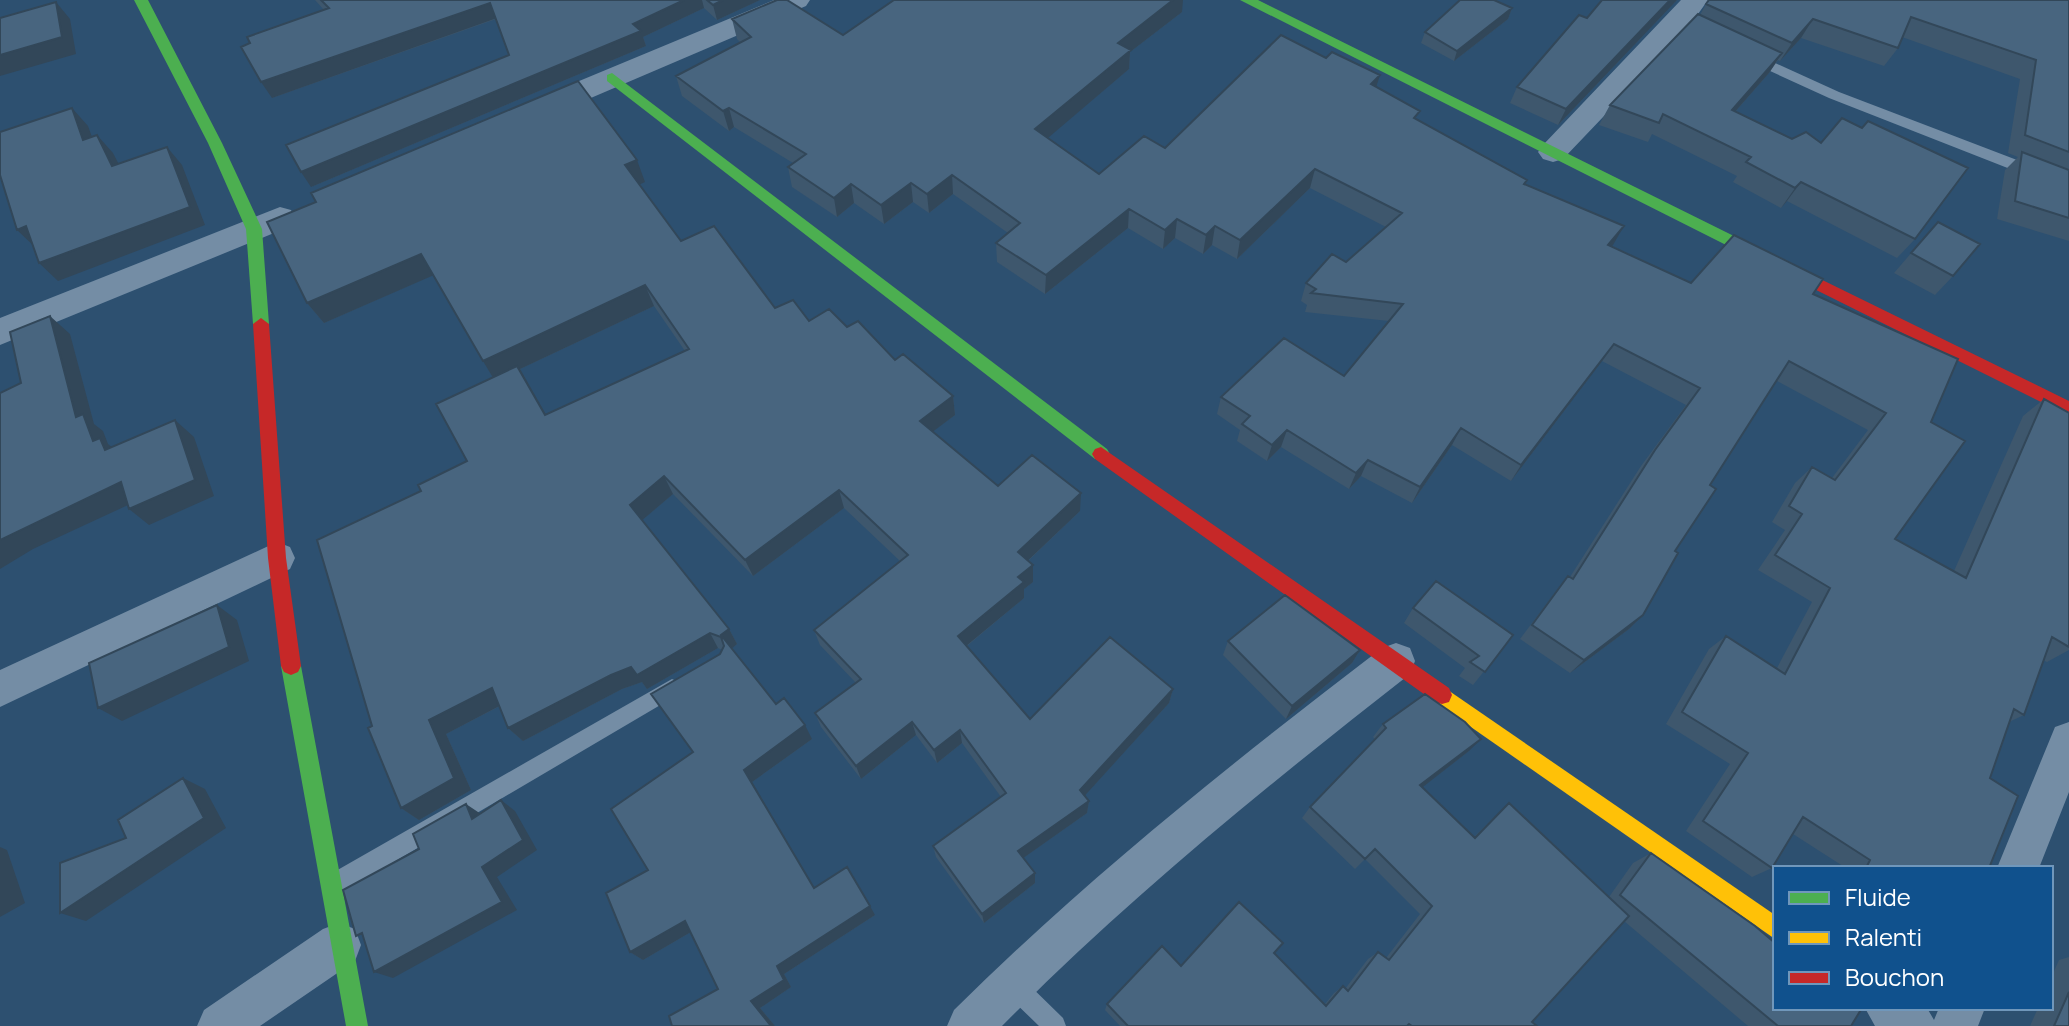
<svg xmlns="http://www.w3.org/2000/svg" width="2069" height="1026" font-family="Manrope,sans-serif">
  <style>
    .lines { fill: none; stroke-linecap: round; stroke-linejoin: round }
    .lane { fill: #748da5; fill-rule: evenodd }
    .street { fill: #748da5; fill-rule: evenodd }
    .fast { fill: #4caf50; fill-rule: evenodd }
    .slow { fill: #ffc107; fill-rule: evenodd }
    .jam { fill: #c62828; fill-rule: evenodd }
    .wall { fill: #3e576d; fill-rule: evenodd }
    .shaded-wall { fill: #324759 }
    .building { fill: #48657f; stroke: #324759; stroke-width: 2 }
  </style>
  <rect width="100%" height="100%" fill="#2d5070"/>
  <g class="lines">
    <!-- lane -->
    <path class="lane" d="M 1753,53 L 1839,92 L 2038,168 L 2040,172 L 2033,177 L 2028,176 L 1829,98 L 1748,61 L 1746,58 Z
      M 672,679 L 679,682 L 682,688 L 679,694 L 343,892 L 335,895 L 327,892 L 324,884 L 327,876 Z
      M 1011,972 L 1019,975 L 1063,1018 L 1066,1026 L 1039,1026 L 1003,991 L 1000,983 L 1003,975 Z"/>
    <!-- street -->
    <path class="street" d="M 774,0 L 810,0 L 806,6 L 551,115 L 541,118 L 531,115 L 527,108 L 531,101 Z
      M 1681,0 L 1708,0 L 1688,28 L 1563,159 L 1553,162 L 1543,159 L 1538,152 L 1543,145 Z
      M 280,207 L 291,210 L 295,218 L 291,226 L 0,345 L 0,318 Z
      M 277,542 L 290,547 L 295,558 L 290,569 L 0,707 L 0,670 Z
      M 1396,643 L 1410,648 L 1415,661 L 1410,674 C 1268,785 1128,898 1002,1026 L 947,1026 L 954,1010 C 1087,878 1233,762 1382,648 Z
      M 2069,722 L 2069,792 L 2039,868 L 1997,868 L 2055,727 Z
      M 339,923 L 355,929 L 361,945 L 355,961 L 260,1026 L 197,1026 L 204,1010 L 323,929 Z
      M 1865,1008 L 1927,1008 L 1934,1020 L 1939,1008 L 1985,1008 L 1978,1026 L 1875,1026 Z"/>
    <!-- fast -->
    <path class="fast" d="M 134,0 L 148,0 L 222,143 L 262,229 L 269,324 L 267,328 L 261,330 L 253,324 L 246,229 L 208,143 Z
      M 1240,0 L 1258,0 L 1746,242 L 1749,246 L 1741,252 L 1736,250 Z
      M 612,73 L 1107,449 L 1110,454 L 1107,459 L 1095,459 L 607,81 L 607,75 Z
      M 291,657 L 298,660 L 301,666 L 368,1026 L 346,1026 L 281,666 L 284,660 Z"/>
    <!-- slow -->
    <path class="slow" d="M 1442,686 L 1775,915 L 1775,939 L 1435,702 L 1432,695 L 1435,688 Z"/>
    <!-- jam -->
    <path class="jam" d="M 1741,240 L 2069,401 L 2069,416 L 1736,250 L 1733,246 Z
      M 261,318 L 269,324 L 286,558 L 301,666 L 298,672 L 291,675 L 284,672 L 281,666 L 268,558 L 253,324 Z
      M 1101,447 L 1449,688 L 1452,695 L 1449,702 L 1442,704 L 1435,702 L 1095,459 L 1092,454 L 1095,449 Z"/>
  </g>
  <!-- wall -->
  <path class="wall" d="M 315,0 L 760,0 L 717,20 L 704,8 L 643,37 L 646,46 L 311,187 L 509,55 L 496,19 L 272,98 L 324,10 Z
    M 1677,0 L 1558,125 L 1510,103 L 1517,87 L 1587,18 Z
    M 2069,0 L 2069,241 L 1997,219 L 2005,170 L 2018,157 L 2008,153 L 2020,79 L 1902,37 L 1898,48 L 1884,66 L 1801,38 L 1780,61 L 1778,60 L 1769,73 L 1735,112 L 1915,239 L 1897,258 L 1787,201 L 1781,208 L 1733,182 L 1737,176 L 1652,134 L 1648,142 L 1599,125 L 1610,105 L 1700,15 L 1706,4 Z
    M 1512,8 L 1508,19 L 1454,61 L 1421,43 L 1425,32 Z
    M 1182,12 L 1130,52 L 1129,69 L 1047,138 L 1099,174 L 1165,148 L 1376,87 L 1417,119 L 1524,185 L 1612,246 L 1691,283 L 1813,294 L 1931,422 L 1895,539 L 1954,571 L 2023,416 L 2044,399 L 2069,413 L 2069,650 L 2047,662 L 2043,660 L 2024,715 L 2009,722 L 1990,778 L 1989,868 L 1846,868 L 1793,834 L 1772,868 L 1752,877 L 1686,831 L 1730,764 L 1666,724 L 1709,649 L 1726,636 L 1777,668 L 1812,602 L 1758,570 L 1785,530 L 1772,522 L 1795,483 L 1812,467 L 1832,478 L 1868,430 L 1777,381 L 1710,485 L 1675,551 L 1643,615 L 1629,629 L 1570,673 L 1520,639 L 1556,591 L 1568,576 L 1570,577 L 1641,466 L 1686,405 L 1602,361 L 1511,481 L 1452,445 L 1412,503 L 1361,476 L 1349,489 L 1281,447 L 1267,461 L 1237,441 L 1240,430 L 1217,414 L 1221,397 L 1344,376 L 1389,321 L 1305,312 L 1307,305 L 1301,301 L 1306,283 L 1346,262 L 1386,227 L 1310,188 L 1237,259 L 1212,245 L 1203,254 L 1175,238 L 1163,249 L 1128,228 L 1045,294 L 997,262 L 996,243 L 1008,233 L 953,194 L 929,213 L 913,202 L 884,224 L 854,203 L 837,217 L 792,187 L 788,167 L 793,163 L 734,127 L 729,131 L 682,96 L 676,76 L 741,43 L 737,39 L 732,19 L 843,35 Z
    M 645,182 L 639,184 L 681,241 L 775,308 L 809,321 L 847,327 L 895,360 L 953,396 L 955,415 L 933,431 L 998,486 L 1080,511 L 1028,561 L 1033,582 L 1024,589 L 1024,598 L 967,646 L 1030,719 L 1173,689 L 1169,703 L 1085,795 L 1089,801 L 1087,813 L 1023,858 L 1035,873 L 1035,883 L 984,923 L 936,857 L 933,846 L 1001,797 L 962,743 L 937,763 L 916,735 L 861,779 L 821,727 L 815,713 L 856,683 L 820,645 L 814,630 L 900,561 L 844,508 L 753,576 L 673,494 L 642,520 L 729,629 L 737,644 L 732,648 L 776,704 L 812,739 L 752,782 L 814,888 L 875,915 L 784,974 L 791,987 L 760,1008 L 775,1026 L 672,1026 L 718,989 L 691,932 L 643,960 L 630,952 L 648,870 L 693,752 L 720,654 L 722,650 L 718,648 L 647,689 L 642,682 L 622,689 L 523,741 L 508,728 L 500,706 L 446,734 L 471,790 L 419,820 L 401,808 L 372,726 L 421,491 L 467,461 L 493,377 L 433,275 L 324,323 L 307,303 ZM 654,306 L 685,351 L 546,415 L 520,369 Z
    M 1938,222 L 1953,276 L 1935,295 L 1894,273 Z
    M 1413,608 L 1513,635 L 1473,685 L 1459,676 L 1465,668 L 1404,623 Z
    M 1228,641 L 1360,650 L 1352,663 L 1286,719 L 1223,655 Z
    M 1383,724 L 1469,751 L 1422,787 L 1474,837 L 1509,803 L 1609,897 L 1633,863 L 1651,853 L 1851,1026 L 1748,1026 L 1624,921 L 1532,1022 L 1537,1026 L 1120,1026 L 1105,1010 L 1107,1004 L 1181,966 L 1274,953 L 1325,1004 L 1334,993 L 1343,986 L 1345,989 L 1368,959 L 1378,952 L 1386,958 L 1420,914 L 1365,859 L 1355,869 L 1302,818 L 1310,807 L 1375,739 L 1373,737 Z
    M 2069,957 L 2069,1026 L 2030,1026 L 2038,1008 L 2051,1008 L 2051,978 L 2059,960 Z"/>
  <!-- shaded-wall -->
  <path class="shaded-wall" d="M 684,0 L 702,0 L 704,8 L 643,37 L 646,46 L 311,187 L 301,172 L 633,24 Z
    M 723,0 L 760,0 L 717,20 L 713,5 Z
    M 1170,0 L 1183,0 L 1182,12 L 1130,52 L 1129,69 L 1035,149 L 1035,129 L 1118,43 Z
    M 1670,0 L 1677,0 L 1558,125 L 1566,109 Z
    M 56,2 L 70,19 L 76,54 L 0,76 L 0,55 Z
    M 490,3 L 497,18 L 272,98 L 261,82 Z
    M 1512,8 L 1508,19 L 1454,61 L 1457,51 Z
    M 1813,19 L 1801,38 L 1780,61 L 1792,43 Z
    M 1782,53 L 1769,73 L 1719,130 L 1732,110 Z
    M 1380,75 L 1374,94 L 1371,84 Z
    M 72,108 L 88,126 L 100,159 L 83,140 Z
    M 729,108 L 734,127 L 729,131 L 723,111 Z
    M 97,135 L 113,153 L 129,184 L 112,166 Z
    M 167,147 L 182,165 L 205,225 L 58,281 L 39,263 Z
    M 637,160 L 645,182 L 634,187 L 625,165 Z
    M 1315,169 L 1310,188 L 1237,259 L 1240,240 Z
    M 952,175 L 953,194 L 929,213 L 927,194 Z
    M 1801,182 L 1787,201 L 1781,208 L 1795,188 Z
    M 911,183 L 913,202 L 884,224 L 881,205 Z
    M 851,184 L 854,203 L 837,217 L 834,198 Z
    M 1129,209 L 1128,228 L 1045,294 L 1046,275 Z
    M 1177,219 L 1175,238 L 1163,249 L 1165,230 Z
    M 26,226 L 36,248 L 17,230 Z
    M 1215,226 L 1212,245 L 1203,254 L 1206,235 Z
    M 1624,226 L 1613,245 L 1597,264 L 1608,245 Z
    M 421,254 L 434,275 L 324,323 L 307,303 Z
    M 645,285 L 654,306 L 520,369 L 557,434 L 495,381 L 483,361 Z
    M 50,316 L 70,334 L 94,424 L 103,431 L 108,444 L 121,454 L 125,467 L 93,441 L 76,417 Z
    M 1614,344 L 1602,361 L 1511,481 L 1521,465 Z
    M 953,396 L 955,415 L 923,439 L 920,421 Z
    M 175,420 L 194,437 L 214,496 L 149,525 L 129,509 Z
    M 1461,428 L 1452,445 L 1412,503 L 1420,487 Z
    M 1287,430 L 1281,447 L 1267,461 L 1272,445 Z
    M 1368,460 L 1361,476 L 1349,489 L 1356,473 Z
    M 664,476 L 673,494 L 640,522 L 630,505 Z
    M 121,482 L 141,499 L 33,549 L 0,569 L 0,540 Z
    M 839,490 L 844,508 L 753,576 L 745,560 Z
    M 1081,493 L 1080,511 L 1019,569 L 1018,552 Z
    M 1033,565 L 1033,582 L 1024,589 L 1024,598 L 960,651 L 958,636 L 1018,577 Z
    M 217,605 L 237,620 L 249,661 L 122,721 L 98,708 Z
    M 1643,615 L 1629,629 L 1570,673 L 1584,660 Z
    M 729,629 L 737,644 L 730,650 L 721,635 Z
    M 710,633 L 718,648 L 647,689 L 642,682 L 622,689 L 523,741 L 508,728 L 611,675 Z
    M 1360,650 L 1352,663 L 1286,719 L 1292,706 Z
    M 492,688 L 507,702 L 446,734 L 471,790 L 419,820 L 401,808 L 429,720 Z
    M 1173,689 L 1169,703 L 1079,802 L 1080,790 Z
    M 912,722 L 916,735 L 861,779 L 856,766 Z
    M 805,725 L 812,739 L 752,782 L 820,898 L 744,770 Z
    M 960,730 L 962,743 L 937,763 L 934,750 Z
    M 1481,739 L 1469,751 L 1410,797 L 1420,785 Z
    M 183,778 L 205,789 L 226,828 L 86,921 L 60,913 Z
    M 501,800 L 515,811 L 537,850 L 497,877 L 517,910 L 393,978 L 374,972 Z
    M 1089,801 L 1087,813 L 1019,861 L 1018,851 Z
    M 466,804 L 481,814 L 472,819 Z
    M 0,847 L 7,850 L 25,903 L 0,917 Z
    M 1035,873 L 1035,883 L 984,923 L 982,914 Z
    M 870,906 L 875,915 L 784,974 L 791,987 L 760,1008 L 775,1026 L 771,1026 L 751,1001 L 777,966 Z
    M 685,921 L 696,929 L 643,960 L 630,952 Z"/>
  <!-- building -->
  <path class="building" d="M 321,0 L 684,0 L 633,24 L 641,31 L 301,172 L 286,145 L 509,55 L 490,3 L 261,82 L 241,47 L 250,43 L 247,37 L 329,8 Z
    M 707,0 L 723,0 L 713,5 Z
    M 777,0 L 787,0 L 843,35 L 894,0 L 1173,0 L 1118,43 L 1131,50 L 1035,129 L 1099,174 L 1144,136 L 1165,148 L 1281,35 L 1326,58 L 1332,52 L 1380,75 L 1371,84 L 1420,111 L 1414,118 L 1527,180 L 1524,184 L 1624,226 L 1608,245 L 1691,283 L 1734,235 L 1823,279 L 1813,294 L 1958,359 L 1931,422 L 1965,441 L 1895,539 L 1966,578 L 2044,399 L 2069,413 L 2069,647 L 2052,637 L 2024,715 L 2014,709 L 1990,778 L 2018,796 L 1989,868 L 1866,868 L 1870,860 L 1803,817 L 1772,868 L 1703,821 L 1748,753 L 1682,712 L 1726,636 L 1785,674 L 1830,588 L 1775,555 L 1802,514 L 1789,506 L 1812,467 L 1835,480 L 1886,413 L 1789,361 L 1710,485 L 1716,489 L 1675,551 L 1678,553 L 1643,615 L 1584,660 L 1532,625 L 1568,576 L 1573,579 L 1655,450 L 1700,388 L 1614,344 L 1521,465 L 1461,428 L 1420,487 L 1368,460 L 1356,473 L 1287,430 L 1272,445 L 1242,424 L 1250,416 L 1221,397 L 1284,338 L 1344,376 L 1403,304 L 1311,293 L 1316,289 L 1306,283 L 1332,254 L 1346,262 L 1402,213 L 1315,169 L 1240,240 L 1215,226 L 1206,235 L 1177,219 L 1165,230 L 1129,209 L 1046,275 L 996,243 L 1020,223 L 952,175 L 927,194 L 911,183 L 881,205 L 851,184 L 834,198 L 788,167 L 806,154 L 729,108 L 723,111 L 676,76 L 751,37 L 732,19 Z
    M 1460,0 L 1494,0 L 1512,8 L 1457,51 L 1425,32 Z
    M 1602,0 L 1670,0 L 1566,109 L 1517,87 L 1579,15 L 1587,18 Z
    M 1709,0 L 2069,0 L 2069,152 L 2025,135 L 2036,60 L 1911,17 L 1898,48 L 1813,19 L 1792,43 L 1706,4 Z
    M 56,2 L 62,37 L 0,55 L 0,18 Z
    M 1698,14 L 1782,53 L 1732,110 L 1792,139 L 1806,132 L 1821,143 L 1842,118 L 1862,128 L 1868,121 L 1968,168 L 1915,239 L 1801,182 L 1795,188 L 1746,162 L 1751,157 L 1663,114 L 1659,123 L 1610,105 Z
    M 578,81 L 637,160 L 625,165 L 681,241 L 714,226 L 775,308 L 793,300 L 809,321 L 829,309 L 847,327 L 858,321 L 895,360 L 903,354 L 953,396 L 920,421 L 998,486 L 1032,455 L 1081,493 L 1018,552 L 1033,565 L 1018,577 L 1024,582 L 958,636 L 1030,719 L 1110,637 L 1173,689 L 1080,790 L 1089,801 L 1018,851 L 1035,873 L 982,914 L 933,846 L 1006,793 L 960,730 L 934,750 L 912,722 L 856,766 L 815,713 L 861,679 L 814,630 L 908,555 L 839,490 L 745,560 L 664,476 L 630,505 L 729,629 L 721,635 L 776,704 L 784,698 L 805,725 L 744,770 L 814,888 L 847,867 L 870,906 L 777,966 L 784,980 L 751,1001 L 771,1026 L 672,1026 L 669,1016 L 718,989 L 685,921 L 630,952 L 606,893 L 648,870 L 611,809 L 693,752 L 651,694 L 720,654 L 724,646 L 721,637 L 710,633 L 637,675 L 631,667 L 611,675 L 508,728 L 492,688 L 429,720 L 454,778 L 401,808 L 368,728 L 372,726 L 317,540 L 421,491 L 418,485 L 467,461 L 436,404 L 517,366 L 545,415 L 689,349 L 645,285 L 483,361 L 421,254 L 307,303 L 267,222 L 316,202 L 311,193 Z
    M 72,108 L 83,140 L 97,135 L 112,166 L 167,147 L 190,207 L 39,263 L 26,226 L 17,230 L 0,175 L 0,132 Z
    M 2022,152 L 2069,170 L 2069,218 L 2015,201 Z
    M 1938,222 L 1980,244 L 1953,276 L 1911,253 Z
    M 50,316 L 76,417 L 83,414 L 93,441 L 100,438 L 105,450 L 175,420 L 195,480 L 129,509 L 121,482 L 0,540 L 0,393 L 21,383 L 10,332 Z
    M 1436,581 L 1513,635 L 1485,672 L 1470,662 L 1479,656 L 1413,608 Z
    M 1285,595 L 1360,650 L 1292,706 L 1228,641 Z
    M 217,605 L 229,647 L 98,708 L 89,663 Z
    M 1425,694 L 1465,722 L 1481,739 L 1420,785 L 1475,838 L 1509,803 L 1629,916 L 1532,1022 L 1537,1026 L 1412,1026 L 1409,1024 L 1407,1026 L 1128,1026 L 1107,1004 L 1162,946 L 1181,966 L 1239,902 L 1283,943 L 1274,953 L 1326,1006 L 1343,986 L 1348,991 L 1378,952 L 1389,960 L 1432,906 L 1375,849 L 1365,859 L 1310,807 L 1386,728 L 1383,724 Z
    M 183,778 L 204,818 L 60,913 L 60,863 L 126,838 L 118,820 Z
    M 501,800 L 523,840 L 482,867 L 502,902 L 374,972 L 362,933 L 356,936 L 343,890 L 419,849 L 413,834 L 466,804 L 472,819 Z
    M 1651,853 L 1755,926 L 1775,943 L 1775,1008 L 1862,1008 L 1851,1026 L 1778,1026 L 1620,895 Z
    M 2069,992 L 2069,1026 L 2054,1026 Z"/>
  <!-- legend -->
  <rect x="1773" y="866" width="280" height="144" fill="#10518d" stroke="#7097bb" stroke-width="2"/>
  <rect x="1789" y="892" width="40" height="12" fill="#4caf50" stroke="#7097bb" stroke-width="2"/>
  <text x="1845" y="906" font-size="24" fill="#ffffff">Fluide</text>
  <rect x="1789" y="932" width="40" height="12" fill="#ffc107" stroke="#7097bb" stroke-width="2"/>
  <text x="1845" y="946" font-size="24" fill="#ffffff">Ralenti</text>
  <rect x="1789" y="972" width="40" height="12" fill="#c62828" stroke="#7097bb" stroke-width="2"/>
  <text x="1845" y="986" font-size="24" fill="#ffffff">Bouchon</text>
</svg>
